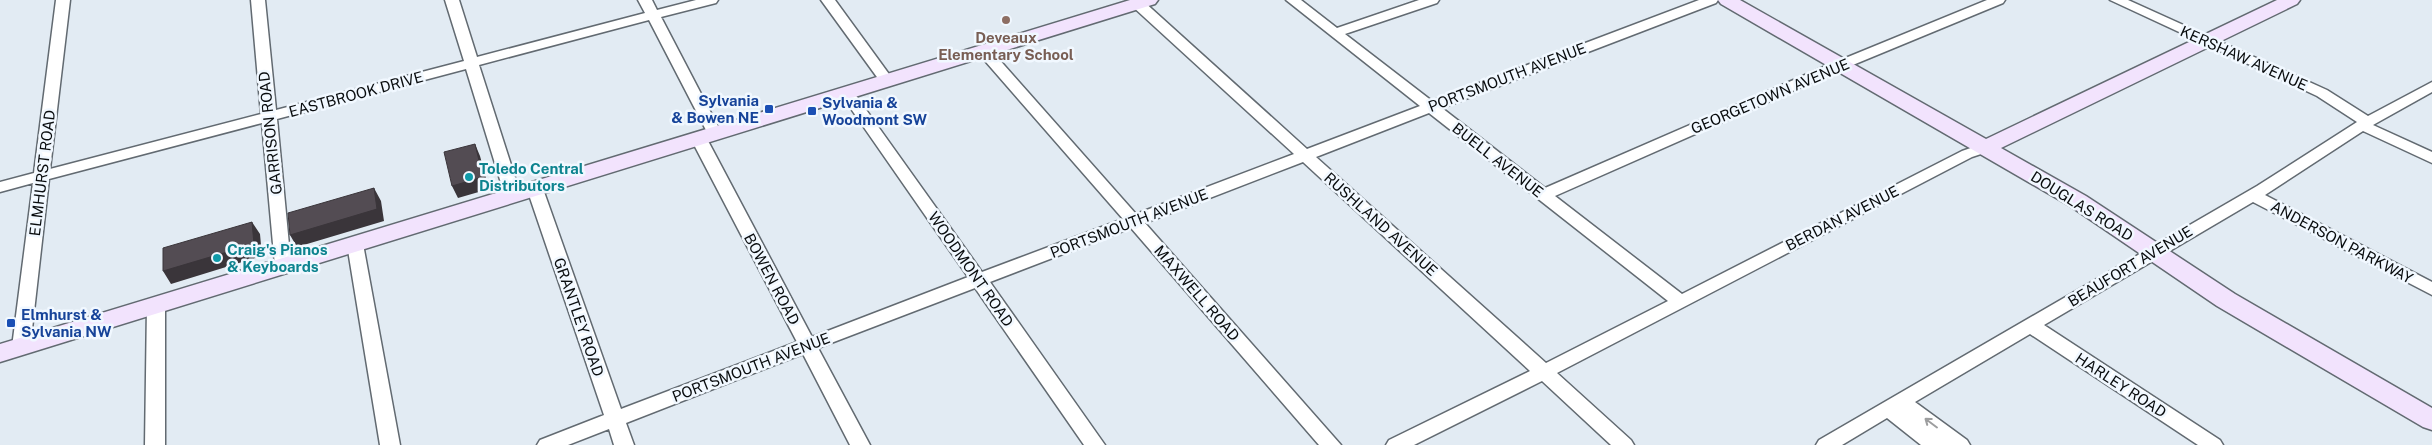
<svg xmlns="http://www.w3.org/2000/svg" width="2432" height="445" font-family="'Public Sans',sans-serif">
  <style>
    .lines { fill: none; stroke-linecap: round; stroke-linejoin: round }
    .street-casing { stroke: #626a71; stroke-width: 3 }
    .secondary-casing { stroke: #626a71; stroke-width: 3 }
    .street { fill: #fff; fill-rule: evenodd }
    .secondary { fill: #f2e3fd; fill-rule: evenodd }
    .shaded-wall { fill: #3a353a }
    .building { fill: #534c53; stroke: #3a353a }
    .oneway { stroke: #9d9e9f }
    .education-dot { fill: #8d6e63; stroke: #f1f8ff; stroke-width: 2 }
    .transit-dot { fill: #1a4fb4; stroke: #f1f8ff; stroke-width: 2 }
    .culture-dot { fill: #0f9aa8; stroke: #f1f8ff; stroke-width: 2 }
    .labels { text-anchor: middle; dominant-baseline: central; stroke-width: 5; stroke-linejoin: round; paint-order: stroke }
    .education-label { font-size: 15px; font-weight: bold; fill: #785e54; stroke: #f1f8ff }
    .street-label { font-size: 15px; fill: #090c0e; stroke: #f1f8ff }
    .transit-label { font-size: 15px; font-weight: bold; fill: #164399; stroke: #f1f8ff; text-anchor: start }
    .culture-label { font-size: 15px; font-weight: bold; fill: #0d838f; stroke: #f1f8ff; text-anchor: start }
  </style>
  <rect width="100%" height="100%" fill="#e2ebf3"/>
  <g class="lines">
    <!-- street casing -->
    <g class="street-casing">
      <path id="street" d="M 56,0 L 70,0 L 50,169 L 261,114 L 251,0 L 265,0 L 276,110 L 464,61 L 445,0 L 459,0 L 477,57 L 645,13 L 638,0 L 652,0 L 657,10 L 696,0 L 718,0 L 716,3 L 661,17 L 722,134 L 715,138 L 708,134 L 649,20 L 479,65 L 521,196 L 519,200 L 507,200 L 505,196 L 466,69 L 277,119 L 291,266 L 289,270 L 277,270 L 275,266 L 262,123 L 49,179 L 30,347 L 27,352 L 21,353 L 15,352 L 12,347 L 33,183 L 0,192 L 0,182 L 34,173 Z
        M 821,0 L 835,0 L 894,81 L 892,84 L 882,84 Z
        M 1133,0 L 1142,0 L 1307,149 L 1420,106 L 1286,0 L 1301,0 L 1337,28 L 1419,0 L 1439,0 L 1437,3 L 1345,34 L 1432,101 L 1699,0 L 1718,0 L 1716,3 L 1442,108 L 1545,188 L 1821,68 L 1987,0 L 2005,0 L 2003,3 L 1831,74 L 1555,196 L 1682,294 L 1962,151 L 1985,143 L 1993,148 L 1990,151 L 1972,157 L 1557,373 L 1631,440 L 1634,445 L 1611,445 L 1542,381 L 1414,445 L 1386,445 L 1389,440 L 1530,371 L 1303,162 L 1145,223 L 1341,445 L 1319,445 L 1131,228 L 990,282 L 1105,445 L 1084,445 L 975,288 L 818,348 L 870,445 L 850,445 L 803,354 L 626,423 L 634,445 L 614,445 L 609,429 L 568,445 L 537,445 L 540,440 L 604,415 L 527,189 L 529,186 L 541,186 L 543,189 L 621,409 L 797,342 L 691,139 L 694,136 L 704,136 L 707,139 L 812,337 L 968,277 L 840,93 L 842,90 L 852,90 L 982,272 L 1123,219 L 979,54 L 977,51 L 979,48 L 989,48 L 1136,214 L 1294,154 L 1132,6 L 1130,3 ZM 1429,113 L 1668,301 L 1546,363 L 1316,157 Z
        M 2110,0 L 2128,0 L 2327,90 L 2368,116 L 2432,82 L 2432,92 L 2373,125 L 2432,152 L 2432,163 L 2363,131 L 2265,195 L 2432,282 L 2432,295 L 2253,202 L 2044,325 L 2220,440 L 2223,445 L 2198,445 L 2030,334 L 1915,402 L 1967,440 L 1970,445 L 1921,445 L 1887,418 L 1842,445 L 1816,445 L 1819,440 L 2257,186 L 2357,122 L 2317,96 Z
        M 355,239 L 361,240 L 363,244 L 400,445 L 380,445 L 347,244 L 349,240 Z
        M 156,299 L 162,301 L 165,305 L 165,445 L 145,445 L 147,305 L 150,301 Z"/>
    </g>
    <!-- secondary casing -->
    <g class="secondary-casing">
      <path id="secondary" d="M 1130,0 L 1158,0 L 1155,4 L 0,362 L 0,344 Z
        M 1718,0 L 1740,0 L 1986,139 L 2277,0 L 2300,0 L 2297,4 L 2001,148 L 2086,196 L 2235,294 L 2432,408 L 2432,430 L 2423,427 L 2217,306 L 2070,206 L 1721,4 Z"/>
    </g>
    <!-- street -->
    <use href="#street" class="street"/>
    <!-- secondary -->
    <use href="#secondary" class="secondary"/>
  </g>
  <!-- shaded-wall -->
  <path class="shaded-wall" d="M 475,144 L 480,156 L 489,189 L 458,198 L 452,186 Z
    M 374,188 L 381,201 L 384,221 L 297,247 L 290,235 Z
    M 252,222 L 260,234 L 262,256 L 171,284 L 163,271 Z"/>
  <!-- building -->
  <path class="building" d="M 475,144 L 483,177 L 452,186 L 444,152 Z
    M 374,188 L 377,209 L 290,235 L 288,213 Z
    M 252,222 L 254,244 L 163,271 L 163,248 Z"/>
  <!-- one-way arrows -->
  <defs><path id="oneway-shaft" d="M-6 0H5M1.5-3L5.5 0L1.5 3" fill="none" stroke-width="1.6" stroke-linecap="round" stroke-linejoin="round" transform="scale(1.25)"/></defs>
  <use class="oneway" href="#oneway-shaft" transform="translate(1931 423) rotate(-143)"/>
  <!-- markers -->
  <circle class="education-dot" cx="1006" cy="20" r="5"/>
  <g class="transit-dot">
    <rect x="764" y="104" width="10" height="10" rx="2.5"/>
    <rect x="807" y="106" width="10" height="10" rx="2.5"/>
    <rect x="6" y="318" width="10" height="10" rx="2.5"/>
  </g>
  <g class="culture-dot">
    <circle cx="469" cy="177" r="5"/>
    <circle cx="217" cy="258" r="5"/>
  </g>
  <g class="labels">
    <!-- education labels -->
    <g class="education-label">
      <text x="1006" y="37">Deveaux<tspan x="1006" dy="17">Elementary School</tspan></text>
    </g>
    <!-- street labels -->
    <g class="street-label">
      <text transform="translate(2244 58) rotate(24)">KERSHAW AVENUE</text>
      <text transform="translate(1507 77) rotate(-21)">PORTSMOUTH AVENUE</text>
      <text transform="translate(356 94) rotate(-15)">EASTBROOK DRIVE</text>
      <text transform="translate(1770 96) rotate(-23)">GEORGETOWN AVENUE</text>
      <text transform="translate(270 133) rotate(-96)">GARRISON ROAD</text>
      <text transform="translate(1498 160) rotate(38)">BUELL AVENUE</text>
      <text transform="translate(42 173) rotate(-83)">ELMHURST ROAD</text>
      <text transform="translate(2082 206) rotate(32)">DOUGLAS ROAD</text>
      <text transform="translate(1842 218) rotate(-27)">BERDAN AVENUE</text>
      <text transform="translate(1129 223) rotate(-21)">PORTSMOUTH AVENUE</text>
      <text transform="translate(1381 224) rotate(42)">RUSHLAND AVENUE</text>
      <text transform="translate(2342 242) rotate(28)">ANDERSON PARKWAY</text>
      <text transform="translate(2130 266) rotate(-31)">BEAUFORT AVENUE</text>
      <text transform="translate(971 269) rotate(55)">WOODMONT ROAD</text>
      <text transform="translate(772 279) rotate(62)">BOWEN ROAD</text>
      <text transform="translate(1197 293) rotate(49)">MAXWELL ROAD</text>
      <text transform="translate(579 317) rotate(71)">GRANTLEY ROAD</text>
      <text transform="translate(751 367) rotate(-21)">PORTSMOUTH AVENUE</text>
      <text transform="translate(2121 385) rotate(33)">HARLEY ROAD</text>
    </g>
    <!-- transit labels -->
    <g class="transit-label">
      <text x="759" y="100" text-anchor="end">Sylvania<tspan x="759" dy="17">&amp; Bowen NE</tspan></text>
      <text x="822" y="102">Sylvania &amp;<tspan x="822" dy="17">Woodmont SW</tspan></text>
      <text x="21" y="314">Elmhurst &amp;<tspan x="21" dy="17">Sylvania NW</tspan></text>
    </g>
    <!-- culture labels -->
    <g class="culture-label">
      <text x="479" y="168">Toledo Central<tspan x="479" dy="17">Distributors</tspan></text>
      <text x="227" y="249">Craig's Pianos<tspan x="227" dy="17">&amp; Keyboards</tspan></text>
    </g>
  </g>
</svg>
